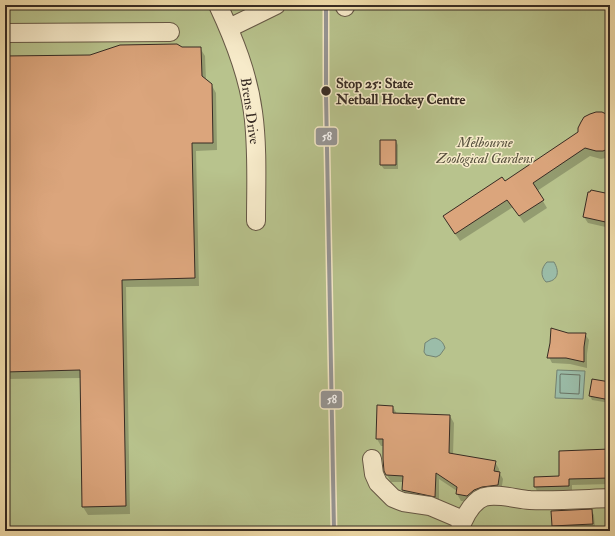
<svg xmlns="http://www.w3.org/2000/svg" width="615" height="536" font-family="'IM FELL Double Pica',serif">
  <style>
    .green { fill: #b8c38d; stroke: #787758 }
    .water { fill: #9bbda9; stroke: #738373 }
    .shadow { fill: #0003 }
    .lines { fill: none; stroke-linecap: round; stroke-linejoin: round }
    .shore { stroke: #697466; stroke-width: 1 }
    .building { fill: #dba57c; stroke: #372b23 }
    .minor-casing { stroke: #665846; stroke-width: 20 }
    .minor { stroke: #f7ebca; stroke-width: 18 }
    .tram-1-casing { stroke: #f7ebca; stroke-width: 7 }
    .tram-1 { stroke: #969696; stroke-width: 4 }
    .stop-dot { fill: #372b23; stroke: #f7ebca; stroke-width: 1.5 }
    .labels { text-anchor: middle; dominant-baseline: central; stroke-width: 3; stroke-linejoin: round; paint-order: stroke }
    .stop-label { font-size: 14px; font-weight: bold; fill: #372b23; stroke: #f7ebca; text-anchor: start }
    .street-label { font-size: 14px; fill: #372b23; stroke: #f7ebca }
    .park-label { font-size: 14px; font-style: italic; fill: #57513e; stroke: #f7ebca }
    .line-badge { stroke: #f7ebca; stroke-width: 1.5 }
    .badge-label { font-size: 11px; text-anchor: middle; font-weight: bold; fill: #fff }
  </style>
  <rect width="100%" height="100%" fill="#f3e0ae"/>
  <filter id="stains"><feTurbulence type="fractalNoise" baseFrequency=".005" numOctaves="4"/><feColorMatrix values="0 0 0 0 .2 0 0 0 0 .09 0 0 0 0 .02 0 0 0 .5 -.17"/></filter>
  <radialGradient id="worn" r=".72"><stop offset=".6" stop-color="#630" stop-opacity="0"/><stop offset="1" stop-color="#630" stop-opacity=".3"/></radialGradient>
  <!-- green -->
  <path class="green" d="M 5,5 L 610,5 L 610,531 L 5,531 Z"/>
  <!-- water -->
  <path class="water" d="M 547,262 L 554,262 C 560,272 558,281 546,282 C 540,276 541,268 547,262 Z
    M 435,338 C 441,340 443,342 445,348 L 440,355 L 436,357 L 426,355 L 424,352 L 425,343 L 431,339 Z
    M 557,370 L 585,371 L 583,399 L 555,398 Z"/>
  <!-- shadow -->
  <path class="shadow" d="M 182,48 L 200,48 L 205,56 L 206,80 L 211,84 L 216,93 L 217,150 L 196,151 L 199,286 L 126,287 L 130,514 L 88,515 L 83,507 L 81,378 L 5,379 L 5,57 L 90,56 Z
    M 610,118 L 610,157 L 601,159 L 590,156 L 537,191 L 547,208 L 524,223 L 513,207 L 460,241 L 449,225 L 504,182 Z
    M 396,141 L 398,145 L 398,169 L 384,169 L 381,165 Z
    M 610,195 L 610,228 L 588,223 L 584,217 Z
    M 585,334 L 589,340 L 587,354 L 587,368 L 570,364 L 552,363 L 549,357 Z
    M 593,380 L 610,383 L 610,403 L 592,400 L 590,396 Z
    M 393,407 L 397,414 L 450,416 L 454,423 L 453,455 L 495,462 L 499,469 L 499,472 L 503,479 L 501,492 L 472,502 L 461,501 L 457,494 L 457,491 L 439,479 L 439,503 L 407,497 L 403,490 L 403,482 L 391,482 L 387,475 L 384,446 L 381,446 L 377,439 Z
    M 610,450 L 610,484 L 572,485 L 572,492 L 538,493 L 535,487 L 560,477 Z
    M 591,510 L 594,515 L 595,528 L 577,529 L 579,531 L 553,531 L 552,512 Z"/>
  <g class="lines">
    <!-- shore -->
    <path class="shore" d="M 561,374 L 580,375 L 579,394 L 560,393 L 560,376 Z"/>
  </g>
  <!-- building -->
  <path class="building" d="M 177,44 L 182,47 L 201,47 L 202,76 L 212,84 L 213,143 L 192,143 L 195,278 L 122,280 L 126,506 L 82,507 L 80,370 L 5,372 L 5,56 L 90,55 L 120,45 Z
    M 596,112 L 602,112 L 610,116 L 610,148 L 603,151 L 596,151 L 585,148 L 533,183 L 544,200 L 519,216 L 507,200 L 455,234 L 443,216 L 502,177 L 505,181 L 578,132 L 578,128 L 581,122 L 584,117 L 590,114 Z
    M 380,140 L 396,140 L 396,165 L 380,165 Z
    M 591,190 L 610,194 L 610,223 L 583,217 L 588,192 L 590,192 Z
    M 551,328 L 568,333 L 586,333 L 584,347 L 584,362 L 566,358 L 547,358 L 550,343 Z
    M 592,379 L 610,382 L 610,400 L 589,396 Z
    M 377,405 L 393,406 L 393,413 L 450,415 L 449,453 L 496,461 L 494,471 L 500,472 L 498,485 L 482,487 L 474,490 L 467,496 L 456,494 L 457,487 L 436,473 L 435,497 L 402,490 L 403,476 L 386,475 L 384,471 L 383,459 L 383,439 L 376,439 Z
    M 610,449 L 610,478 L 569,479 L 569,486 L 534,487 L 534,477 L 559,476 L 559,451 Z
    M 592,509 L 593,524 L 552,526 L 551,511 Z"/>
  <g class="lines">
    <!-- minor casing -->
    <g class="minor-casing">
      <path id="minor" d="M 218,5 C 234,39 248,74 253,112 C 258,148 256,185 256,221
        M 345,7 L 345,5
        M 229,28 L 276,5
        M 5,33 L 170,32
        M 372,459 L 374,474 L 378,483 L 393,498 L 403,502 L 430,506 L 463,520
        M 459,531 C 463,520 471,502 484,497 C 497,493 516,499 530,500 C 556,501 583,499 610,498"/>
    </g>
    <!-- minor -->
    <use href="#minor" class="minor"/>
    <!-- tram-1 casing -->
    <g class="tram-1-casing">
      <path id="tram-1" d="M 326,5 L 326,94 L 334,531"/>
    </g>
    <!-- tram-1 -->
    <use href="#tram-1" class="tram-1"/>
  </g>
  <!-- markers -->
  <circle class="stop-dot" cx="326" cy="91" r="5.5"/>
  <g class="labels">
    <!-- stop labels -->
    <g class="stop-label">
      <text x="336" y="83">Stop 25: State<tspan x="336" dy="16">Netball Hockey Centre</tspan></text>
    </g>
    <!-- street labels -->
    <g class="street-label">
      <text transform="translate(250 111) rotate(82)">Brens Drive</text>
    </g>
    <!-- park labels -->
    <g class="park-label">
      <text x="485" y="142">Melbourne<tspan x="485" dy="16">Zoological Gardens</tspan></text>
    </g>
  </g>
  <g class="line-badge">
    <rect x="315" y="127" width="23" height="19" rx="4" fill="#969696"/>
    <rect x="320" y="390" width="23" height="19" rx="4" fill="#969696"/>
  </g>
  <g class="badge-label">
    <text x="327" y="140">58</text>
    <text x="332" y="403">58</text>
  </g>
  <!-- margin -->
  <rect width="615" height="536" fill="none" stroke="#f3e0ae" stroke-width="20"/>
  <rect x="6" y="6" width="603" height="524" fill="none" stroke="#372b23" stroke-width="2"/>
  <rect x="10" y="10" width="595" height="516" fill="none" stroke="#372b23"/>
  <rect width="100%" height="100%" filter="url(#stains)"/>
  <rect width="100%" height="100%" fill="url(#worn)"/>
</svg>
